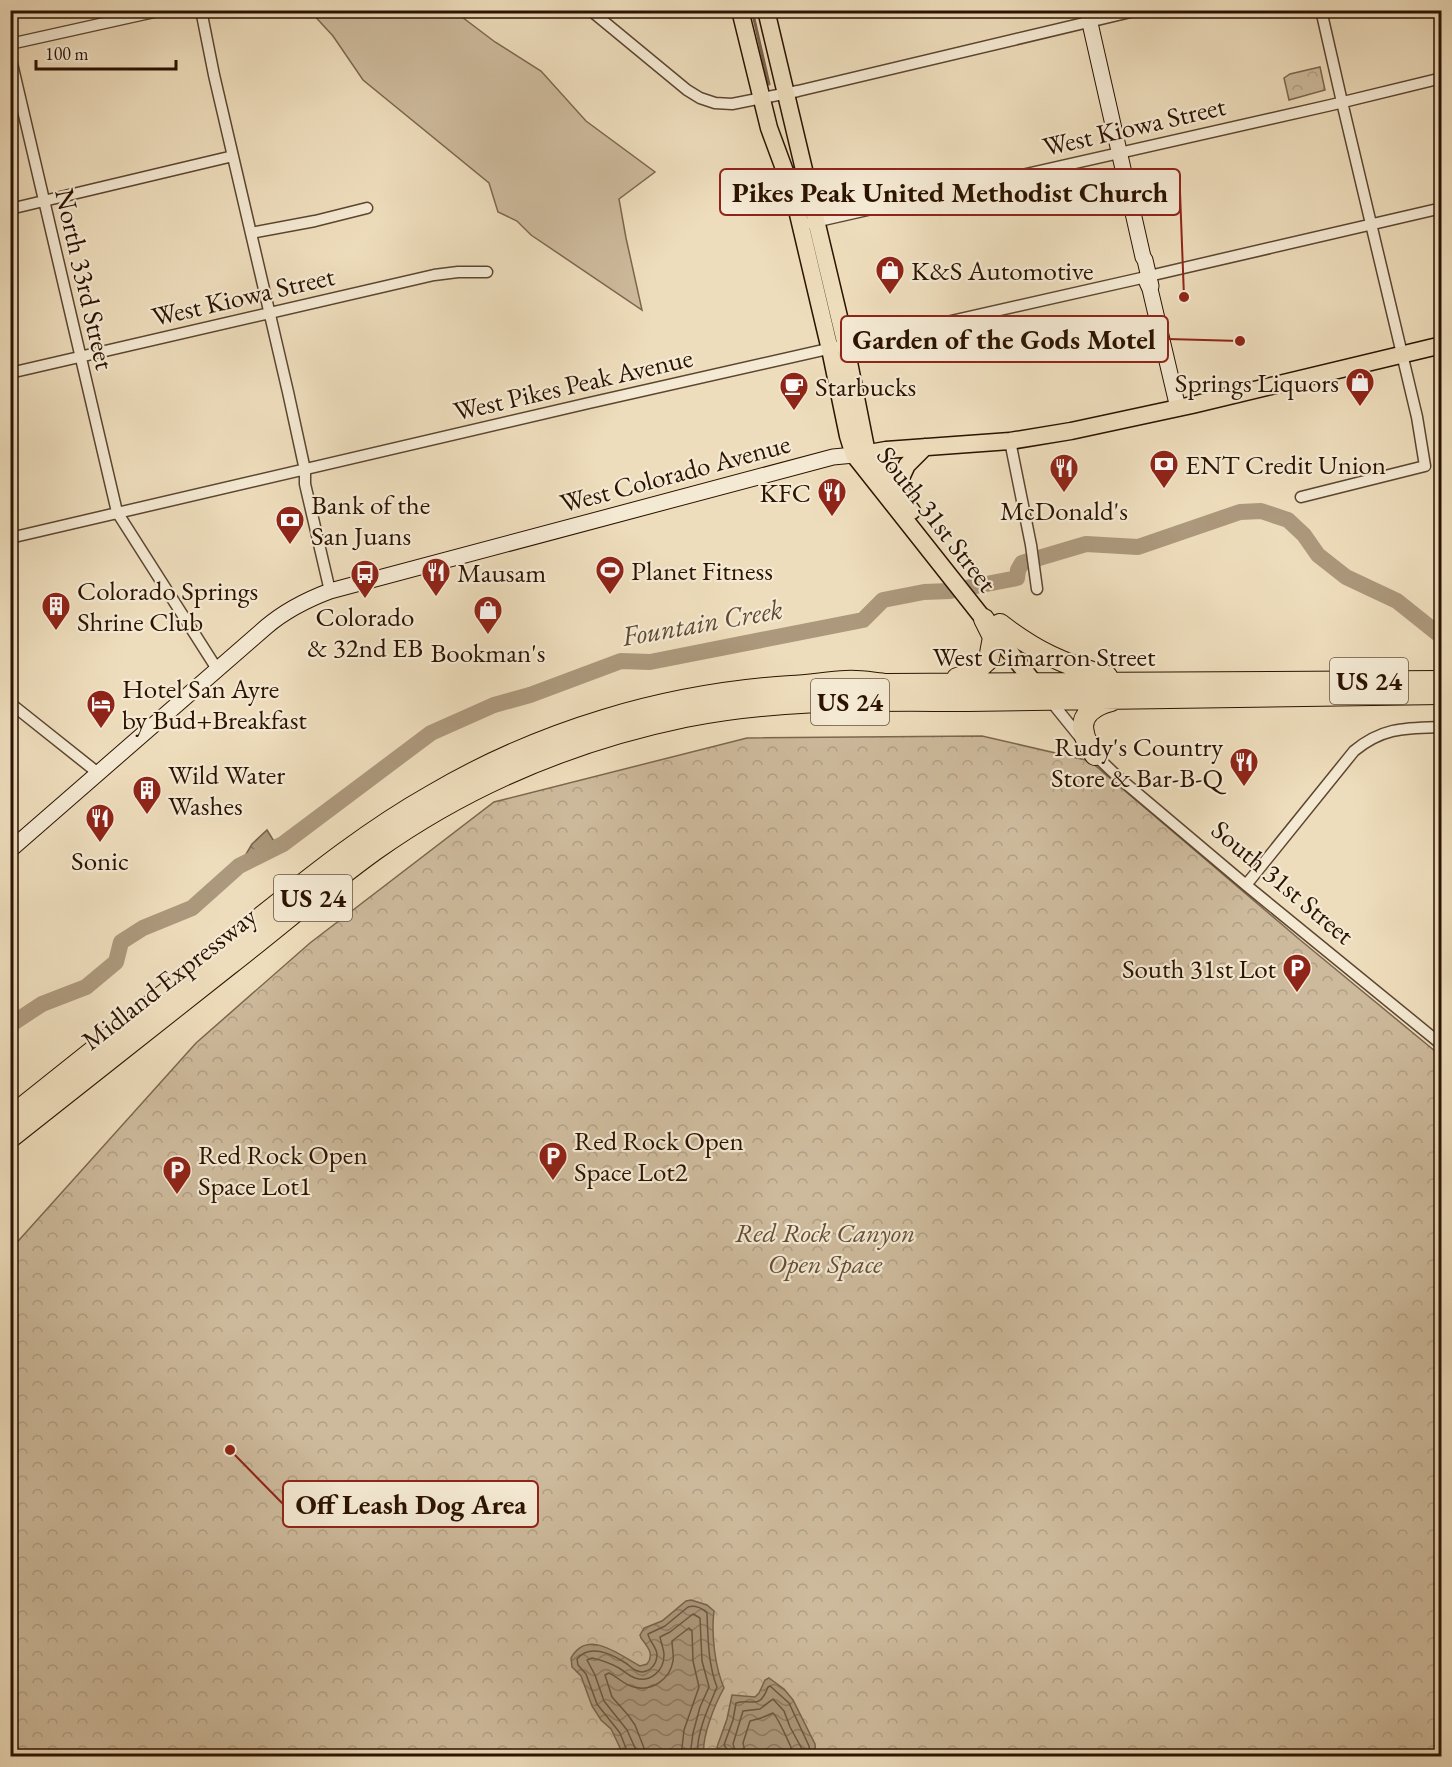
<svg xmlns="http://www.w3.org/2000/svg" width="1452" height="1767" font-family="'EB Garamond',serif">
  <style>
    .grass { fill: #cdba9c; stroke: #7c664e; stroke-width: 1.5 }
    .park { fill: url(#park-crowns); stroke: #7c664e; stroke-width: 1.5 }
    .water { fill: url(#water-waves); stroke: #78624b; stroke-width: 1.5 }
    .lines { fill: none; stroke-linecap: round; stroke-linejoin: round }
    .shore { stroke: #6c553e; stroke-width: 1.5 }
    .stream { stroke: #78624b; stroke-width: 3 }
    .river { stroke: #ac987c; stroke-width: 16 }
    .street-casing { stroke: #5c4530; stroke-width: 13 }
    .secondary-casing { stroke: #2b1201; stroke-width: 17 }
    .primary-casing { stroke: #2b1201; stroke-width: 19 }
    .highway-casing { stroke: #2b1201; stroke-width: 22 }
    .street { stroke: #f4e9d3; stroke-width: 10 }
    .secondary { stroke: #f4e9d3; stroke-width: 15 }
    .primary { stroke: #eeddbc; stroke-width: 16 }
    .highway { stroke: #eeddbc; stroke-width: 20 }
    .labels { text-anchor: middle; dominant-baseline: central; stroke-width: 4.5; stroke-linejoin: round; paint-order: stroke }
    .shield { fill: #f4e9d3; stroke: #675240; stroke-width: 1.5 }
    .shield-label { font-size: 26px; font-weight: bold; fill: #2b1201 }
    .street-label { font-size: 27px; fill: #2b1201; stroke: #f4e9d3 }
    .poi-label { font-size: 27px; fill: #2b1201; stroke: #f4e9d3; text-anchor: start }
    .park-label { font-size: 27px; font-style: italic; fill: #644d37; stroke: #f4e9d3 }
    .water-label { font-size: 28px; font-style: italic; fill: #5f4832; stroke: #f4e9d3 }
    .leader { fill: none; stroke: #8f2418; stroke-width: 2 }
    .callout-dot { fill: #8f2418; stroke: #f4e9d3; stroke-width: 2 }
    .callout { fill: #f4e9d3; stroke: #8f2418; stroke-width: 2 }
    .callout-label { font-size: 28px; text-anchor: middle; font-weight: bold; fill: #2b1201 }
  </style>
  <defs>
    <pattern id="park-crowns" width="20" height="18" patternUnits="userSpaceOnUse" patternTransform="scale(1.5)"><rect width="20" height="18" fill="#cdba9c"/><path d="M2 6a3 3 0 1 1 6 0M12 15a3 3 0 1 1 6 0" fill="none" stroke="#b09f85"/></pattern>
    <pattern id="water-waves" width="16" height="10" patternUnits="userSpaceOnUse" patternTransform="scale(1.5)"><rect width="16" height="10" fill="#ac987c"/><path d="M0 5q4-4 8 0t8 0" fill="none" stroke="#8c7b63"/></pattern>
  </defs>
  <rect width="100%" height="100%" fill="#eeddbc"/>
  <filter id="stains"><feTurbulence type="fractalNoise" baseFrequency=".00333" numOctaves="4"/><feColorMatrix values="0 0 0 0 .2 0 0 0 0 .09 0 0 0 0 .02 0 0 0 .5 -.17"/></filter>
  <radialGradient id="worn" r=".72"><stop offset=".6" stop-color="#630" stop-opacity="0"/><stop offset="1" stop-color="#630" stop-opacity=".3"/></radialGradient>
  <!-- grass -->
  <path class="grass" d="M 310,11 L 454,11 L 495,42 L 541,71 L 586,121 L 655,172 L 619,199 L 626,238 L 642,310 L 531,235 L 517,221 L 498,212 L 489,183 L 363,80 L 333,36 Z"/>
  <!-- park -->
  <path class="park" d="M 1320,67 L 1325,90 L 1289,100 L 1284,78 L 1290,74 Z
    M 982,736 L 1090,761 L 1299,939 L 1441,1056 L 1441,1756 L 11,1756 L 11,1249 L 196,1043 L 310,943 L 494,802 L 747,738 Z"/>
  <!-- water -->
  <path class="water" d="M 267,830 L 280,851 L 262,862 L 246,866 L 242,861 L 252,844 Z
    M 691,1600 L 707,1605 L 714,1611 C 711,1634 715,1667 724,1688 C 715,1704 701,1738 704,1756 L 624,1756 L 611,1729 L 601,1720 L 592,1706 L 581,1676 L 572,1667 L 571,1658 C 588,1628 619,1655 640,1666 L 647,1664 C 655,1654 647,1646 641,1638 L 640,1635 L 644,1628 L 662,1621 L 686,1601 Z
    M 769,1678 L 784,1689 L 793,1700 L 815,1744 L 816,1756 L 728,1755 L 724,1754 L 717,1747 L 727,1719 L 732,1695 L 755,1697 L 759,1693 L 765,1680 Z"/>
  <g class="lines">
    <!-- shore -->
    <path class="shore" d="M 629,1756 L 620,1733 L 597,1704 L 586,1674 L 578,1665 L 577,1659 C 589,1644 610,1653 624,1662 C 628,1664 631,1668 635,1670 C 647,1676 657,1666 657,1654 C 656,1646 649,1641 648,1634 L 665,1626 L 688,1607 C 695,1605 703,1608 707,1613 C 708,1638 708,1664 717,1687 C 709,1706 695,1736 698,1756
      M 636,1756 L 636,1750 L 627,1730 L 604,1701 L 595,1675 L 587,1660 L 592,1658 C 601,1660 610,1663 619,1668 C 624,1671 629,1676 635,1678 C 650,1683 664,1671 664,1655 C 664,1649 661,1643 660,1637 L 670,1632 L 693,1614 L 700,1618 L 702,1661 L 709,1687 L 700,1707 L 693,1733 L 690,1756
      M 645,1756 L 644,1748 L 635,1725 L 628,1715 L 612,1697 L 605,1675 L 609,1673 C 618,1677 624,1685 634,1687 C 652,1692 670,1679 673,1661 C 674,1654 672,1648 672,1641 L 689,1628 L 692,1631 L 693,1661 L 699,1687 L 684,1730 L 681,1756
      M 729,1756 L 729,1752 L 724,1745 L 733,1720 L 736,1703 C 753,1698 759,1711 768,1687 L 770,1686 L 789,1703 L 809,1746 L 811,1756
      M 737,1756 L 733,1744 L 743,1711 L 760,1709 L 773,1699 L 784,1711 L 790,1727 L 802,1749 L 803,1756
      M 746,1756 L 743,1743 L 750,1721 L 761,1718 L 773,1713 C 777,1716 793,1750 794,1756"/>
    <!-- stream -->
    <path class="stream" d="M 752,10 L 769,84"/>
    <!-- river -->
    <path class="river" d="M 10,1025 L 42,1004 L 86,987 L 116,962 L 121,942 L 143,928 L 192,908 L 239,866 L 283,844 L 431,733 L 494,705 L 530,695 L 621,661 L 650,662 L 863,620 L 883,600 L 924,592 L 950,591 L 1017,578 L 1018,570 L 1022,563 L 1086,544 L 1138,547 L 1240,512 L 1261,511 L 1288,520 L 1304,535 L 1318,555 L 1346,577 L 1397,601 L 1442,637"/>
    <!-- street casing -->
    <g class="street-casing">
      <path id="street" d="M 201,10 L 214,75 L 288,392 L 305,470 L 305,484 L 330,591
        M 590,10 L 687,90 L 700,98 L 715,103 L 732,104 L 798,91 L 1139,10
        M 10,44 L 163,10
        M 10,55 L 117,512 L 217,669
        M 10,209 L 233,156
        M 810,223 L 1331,105 L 1442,78
        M 251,233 L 315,221 L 367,208
        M 1149,276 L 1442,208
        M 10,373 L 434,275 L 458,272 L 487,272
        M 1010,441 L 1031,545 L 1037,589
        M 1301,497 L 1425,466 L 1417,417 L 1342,102 L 1321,10
        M 10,538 L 589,403 L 1146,277
        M 1049,699 L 1083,741
        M 10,703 L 98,773
        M 1093,753 L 1118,777 L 1246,885 L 1442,1045
        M 1246,885 L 1354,751 C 1383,727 1406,728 1442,727"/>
    </g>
    <!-- secondary casing -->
    <g class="secondary-casing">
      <path id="secondary" d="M 1087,10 L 1143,257 L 1145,260 L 1151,286 L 1150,289
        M 1146,280 L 1150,289 L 1178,408
        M 10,850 L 266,627 C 286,610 306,600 330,591 L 833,457 L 854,455"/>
    </g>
    <!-- primary casing -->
    <g class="primary-casing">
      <path id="primary" d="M 740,10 L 769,128 L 793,193 L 831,354 L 848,436 L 854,455 L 1039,689
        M 766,10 L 845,342 L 867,453 L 912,511
        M 858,455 L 886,450 L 1010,441 L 1071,431 L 1192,405 L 1442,345
        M 902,498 L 901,478 L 907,465 L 925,447"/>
    </g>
    <!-- highway casing -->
    <g class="highway-casing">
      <path id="highway" d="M 1000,624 C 1035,651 1064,665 1107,676
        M 957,678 L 970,676 L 989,659 L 993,637 L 984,619
        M 1095,755 C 1091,748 1085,741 1084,733 C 1079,715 1095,705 1111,701
        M 10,1117 C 86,1057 161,997 236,937 C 299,887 361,835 432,795 C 541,731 665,694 791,686 C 810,685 828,682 846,681 C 860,680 874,683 887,684 L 1442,681
        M 10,1138 C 83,1080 156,1023 229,965 C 278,927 325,886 375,850 C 468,784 574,740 685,717 C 778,698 874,701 968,701 L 1442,694"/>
    </g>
    <!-- street -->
    <use href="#street" class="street"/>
    <!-- secondary -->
    <use href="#secondary" class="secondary"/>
    <!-- primary -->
    <use href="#primary" class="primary"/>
    <!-- highway -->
    <use href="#highway" class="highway"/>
  </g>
  <!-- icons -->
  <defs>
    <g id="shop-pin" transform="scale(1.5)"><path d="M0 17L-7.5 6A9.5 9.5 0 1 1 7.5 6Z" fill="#8f2418" stroke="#f4e9d3"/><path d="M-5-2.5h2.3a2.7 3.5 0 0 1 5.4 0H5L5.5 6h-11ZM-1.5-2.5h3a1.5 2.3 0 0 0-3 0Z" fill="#fff"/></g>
    <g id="cafe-pin" transform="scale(1.5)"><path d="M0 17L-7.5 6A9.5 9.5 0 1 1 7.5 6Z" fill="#8f2418" stroke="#f4e9d3"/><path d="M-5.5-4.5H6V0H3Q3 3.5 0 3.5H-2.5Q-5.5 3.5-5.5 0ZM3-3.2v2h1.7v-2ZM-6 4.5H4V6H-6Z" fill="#fff"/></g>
    <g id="bank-pin" transform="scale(1.5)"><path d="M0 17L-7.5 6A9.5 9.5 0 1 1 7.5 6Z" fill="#8f2418" stroke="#f4e9d3"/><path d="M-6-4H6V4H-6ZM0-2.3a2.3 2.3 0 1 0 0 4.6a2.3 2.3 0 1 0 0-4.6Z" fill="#fff"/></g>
    <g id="restaurant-pin" transform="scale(1.5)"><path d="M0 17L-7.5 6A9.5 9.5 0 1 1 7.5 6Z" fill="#8f2418" stroke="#f4e9d3"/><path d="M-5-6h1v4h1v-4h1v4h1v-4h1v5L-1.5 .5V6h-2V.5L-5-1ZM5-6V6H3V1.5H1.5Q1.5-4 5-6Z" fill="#fff"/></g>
    <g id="stadium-pin" transform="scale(1.5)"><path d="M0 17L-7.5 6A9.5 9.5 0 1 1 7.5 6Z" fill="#8f2418" stroke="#f4e9d3"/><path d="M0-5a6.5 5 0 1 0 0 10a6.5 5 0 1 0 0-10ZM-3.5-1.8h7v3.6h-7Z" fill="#fff"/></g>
    <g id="bus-pin" transform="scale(1.5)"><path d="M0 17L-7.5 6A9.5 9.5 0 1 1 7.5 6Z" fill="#8f2418" stroke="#f4e9d3"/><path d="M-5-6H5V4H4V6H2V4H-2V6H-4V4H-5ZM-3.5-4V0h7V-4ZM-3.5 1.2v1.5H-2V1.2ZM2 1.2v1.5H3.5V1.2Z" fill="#fff"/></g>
    <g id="building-pin" transform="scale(1.5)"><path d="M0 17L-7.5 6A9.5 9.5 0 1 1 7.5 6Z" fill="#8f2418" stroke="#f4e9d3"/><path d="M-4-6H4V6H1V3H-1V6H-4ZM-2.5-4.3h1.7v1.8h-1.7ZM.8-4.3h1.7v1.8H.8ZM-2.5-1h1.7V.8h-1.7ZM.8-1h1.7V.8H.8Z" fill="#fff"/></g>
    <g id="hotel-pin" transform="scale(1.5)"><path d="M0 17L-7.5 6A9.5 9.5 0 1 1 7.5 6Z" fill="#8f2418" stroke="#f4e9d3"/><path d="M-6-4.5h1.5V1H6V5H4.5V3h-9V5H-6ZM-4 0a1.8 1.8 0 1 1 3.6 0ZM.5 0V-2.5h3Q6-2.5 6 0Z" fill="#fff"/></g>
    <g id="parking-pin" transform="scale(1.5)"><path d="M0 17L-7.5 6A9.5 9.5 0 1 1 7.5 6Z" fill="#8f2418" stroke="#f4e9d3"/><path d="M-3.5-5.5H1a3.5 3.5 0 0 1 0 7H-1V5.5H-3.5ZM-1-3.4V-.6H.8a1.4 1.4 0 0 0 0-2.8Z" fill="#fff"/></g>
  </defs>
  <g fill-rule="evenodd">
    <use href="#shop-pin" x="890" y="270"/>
    <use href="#shop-pin" x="1360" y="382"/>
    <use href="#cafe-pin" x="794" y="386"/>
    <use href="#bank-pin" x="1164" y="464"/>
    <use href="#restaurant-pin" x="1064" y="468"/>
    <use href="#restaurant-pin" x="832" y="492"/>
    <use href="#bank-pin" x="290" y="520"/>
    <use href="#stadium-pin" x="610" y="570"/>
    <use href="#restaurant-pin" x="436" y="572"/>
    <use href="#bus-pin" x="365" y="574"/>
    <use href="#building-pin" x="56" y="606"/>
    <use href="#shop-pin" x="488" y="610"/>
    <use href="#hotel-pin" x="101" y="704"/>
    <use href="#restaurant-pin" x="1244" y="762"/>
    <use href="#building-pin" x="147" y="790"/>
    <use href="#restaurant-pin" x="100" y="818"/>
    <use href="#parking-pin" x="1297" y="968"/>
    <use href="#parking-pin" x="553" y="1156"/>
    <use href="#parking-pin" x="177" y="1170"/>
  </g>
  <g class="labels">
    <!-- shield labels -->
    <g class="shield">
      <rect x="1330" y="658" width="78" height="46" rx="4.5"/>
      <rect x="811" y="679" width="78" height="46" rx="4.5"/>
      <rect x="274" y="875" width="78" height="46" rx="4.5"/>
    </g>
    <g class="shield-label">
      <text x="1369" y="681">US 24</text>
      <text x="850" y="702">US 24</text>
      <text x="313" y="898">US 24</text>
    </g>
    <!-- street labels -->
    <g class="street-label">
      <text transform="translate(1134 126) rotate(-13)">West Kiowa Street</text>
      <text transform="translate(85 279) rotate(77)">North 33rd Street</text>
      <text transform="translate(243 296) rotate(-13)">West Kiowa Street</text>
      <text transform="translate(573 384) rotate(-13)">West Pikes Peak Avenue</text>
      <text transform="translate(675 473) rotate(-15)">West Colorado Avenue</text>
      <text transform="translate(937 519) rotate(52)">South 31st Street</text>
      <text x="1044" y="656">West Cimarron Street</text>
      <text transform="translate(1283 882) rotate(40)">South 31st Street</text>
      <text transform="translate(169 978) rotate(-38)">Midland Expressway</text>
    </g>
    <!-- poi labels -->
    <g class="poi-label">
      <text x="911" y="270">K&amp;S Automotive</text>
      <text x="1339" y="382" text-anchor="end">Springs Liquors</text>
      <text x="815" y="386">Starbucks</text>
      <text x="1185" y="464">ENT Credit Union</text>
      <text x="811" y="492" text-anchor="end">KFC</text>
      <text x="311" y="504">Bank of the<tspan x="311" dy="31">San Juans</tspan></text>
      <text x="1064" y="510" text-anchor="middle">McDonald's</text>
      <text x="631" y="570">Planet Fitness</text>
      <text x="457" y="572">Mausam</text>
      <text x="77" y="590">Colorado Springs<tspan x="77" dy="31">Shrine Club</tspan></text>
      <text x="365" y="616" text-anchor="middle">Colorado<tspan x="365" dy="31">&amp; 32nd EB</tspan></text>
      <text x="488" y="652" text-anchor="middle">Bookman's</text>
      <text x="122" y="688">Hotel San Ayre<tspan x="122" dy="31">by Bud+Breakfast</tspan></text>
      <text x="1223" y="746" text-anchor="end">Rudy's Country<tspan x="1223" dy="31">Store &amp; Bar-B-Q</tspan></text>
      <text x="168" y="774">Wild Water<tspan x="168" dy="31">Washes</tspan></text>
      <text x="100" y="860" text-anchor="middle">Sonic</text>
      <text x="1276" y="968" text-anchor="end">South 31st Lot</text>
      <text x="574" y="1140">Red Rock Open<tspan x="574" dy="31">Space Lot2</tspan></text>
      <text x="198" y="1154">Red Rock Open<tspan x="198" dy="31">Space Lot1</tspan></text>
    </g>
    <!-- park labels -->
    <g class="park-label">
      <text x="825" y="1232">Red Rock Canyon<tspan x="825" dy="31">Open Space</tspan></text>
    </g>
    <!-- water labels -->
    <g class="water-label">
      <text transform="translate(702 622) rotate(-10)">Fountain Creek</text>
    </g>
  </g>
  <!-- callouts -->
  <path class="leader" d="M1184 297L1180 192M1240 341L1168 339M230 1450L283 1504"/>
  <g class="callout-dot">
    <circle cx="1184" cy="297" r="6"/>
    <circle cx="1240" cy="341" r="6"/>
    <circle cx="230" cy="1450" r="6"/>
  </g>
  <g class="callout">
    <rect x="720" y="169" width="460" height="46" rx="6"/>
    <rect x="841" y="316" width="327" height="46" rx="6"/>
    <rect x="283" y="1481" width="255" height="46" rx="6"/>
  </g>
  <g class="callout-label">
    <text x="950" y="202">Pikes Peak United Methodist Church</text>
    <text x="1004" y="349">Garden of the Gods Motel</text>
    <text x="411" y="1514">Off Leash Dog Area</text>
  </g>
  <!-- margin -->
  <rect width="1452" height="1767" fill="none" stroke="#eeddbc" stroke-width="36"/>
  <rect x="12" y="12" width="1428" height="1743" fill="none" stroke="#2b1201" stroke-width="3"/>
  <rect x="18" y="18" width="1416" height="1731" fill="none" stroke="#2b1201" stroke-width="1.5"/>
  <!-- scale -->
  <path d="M36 60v9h140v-9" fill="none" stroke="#2b1201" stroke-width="3"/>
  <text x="45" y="60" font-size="18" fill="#2b1201" stroke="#f4e9d3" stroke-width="4.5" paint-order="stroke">100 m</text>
  <rect width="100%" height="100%" filter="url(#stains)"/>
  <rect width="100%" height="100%" fill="url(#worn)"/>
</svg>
